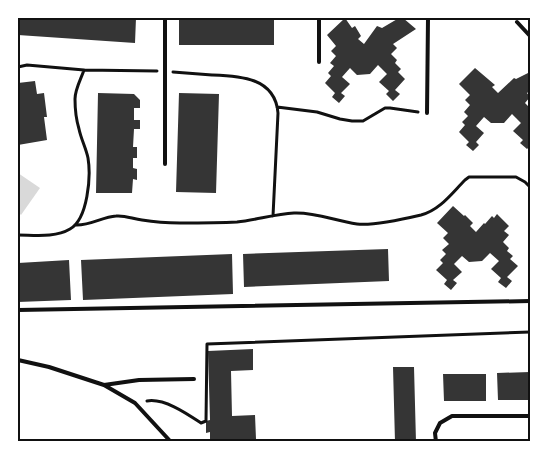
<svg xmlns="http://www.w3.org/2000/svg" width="548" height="459" font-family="'Fira Sans Condensed',sans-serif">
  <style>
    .water { fill: #d9d9d9 }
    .building { fill: #353535 }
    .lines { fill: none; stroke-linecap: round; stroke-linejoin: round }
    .path { stroke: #111; stroke-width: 3 }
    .service { stroke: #111; stroke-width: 4 }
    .neatline { fill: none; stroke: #111; stroke-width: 2 }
  </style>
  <rect width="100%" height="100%" fill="#fff"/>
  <!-- water -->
  <path class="water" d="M 18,173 L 40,188 L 21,215 L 18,212 Z"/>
  <!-- building -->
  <path class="building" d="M 18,18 L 136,18 L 135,43 L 18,35 Z
    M 179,18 L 274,18 L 274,45 L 179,45 Z
    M 345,18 L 352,28 L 355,26 L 361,36 L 358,39 L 364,44 L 377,26 L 382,28 L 399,18 L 403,18 L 416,29 L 393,44 L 397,48 L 391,54 L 397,60 L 395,63 L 401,69 L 398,72 L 405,79 L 395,90 L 400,94 L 393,101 L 386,94 L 389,91 L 379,82 L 387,74 L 378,65 L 370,74 L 357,75 L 350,68 L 342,77 L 350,84 L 341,93 L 345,96 L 339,103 L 332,97 L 335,93 L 325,83 L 331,76 L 328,73 L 334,66 L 330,63 L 336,56 L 331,51 L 336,46 L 327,35 Z
    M 475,68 L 495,85 L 492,87 L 498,93 L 514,78 L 516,79 L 530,72 L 530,91 L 527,93 L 530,97 L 525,103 L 530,108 L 529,112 L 530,114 L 530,137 L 529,139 L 530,140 L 530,146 L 527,149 L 520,143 L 523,140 L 513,131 L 521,123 L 512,114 L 504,123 L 491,123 L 484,117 L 476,126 L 484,133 L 476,142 L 479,145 L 473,151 L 466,145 L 469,142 L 459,132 L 465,125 L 462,122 L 468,116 L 464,112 L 470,105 L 465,100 L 470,95 L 459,84 Z
    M 35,81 L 37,94 L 44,93 L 47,117 L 44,117 L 47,140 L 18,145 L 18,83 Z
    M 98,93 L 134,94 L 140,100 L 140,108 L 134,108 L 134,120 L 140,120 L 140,129 L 134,129 L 133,147 L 137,147 L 137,158 L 133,158 L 133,168 L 137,169 L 137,180 L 133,179 L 132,193 L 96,193 Z
    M 179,93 L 219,94 L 216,193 L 176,192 Z
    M 453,206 L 464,216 L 465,215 L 473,223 L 470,226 L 476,232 L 484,223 L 485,224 L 492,216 L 494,218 L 497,214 L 509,226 L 504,231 L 509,235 L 503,242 L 509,248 L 507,251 L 513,256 L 510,259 L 518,266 L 507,277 L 512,281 L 506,288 L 498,282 L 501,278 L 491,269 L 499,261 L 490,253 L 482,261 L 469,262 L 462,256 L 454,264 L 462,272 L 453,280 L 457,283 L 451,290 L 444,284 L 447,280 L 436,270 L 443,263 L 440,260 L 446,254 L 442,250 L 449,244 L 443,238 L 448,233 L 437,223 Z
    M 388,249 L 389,281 L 244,287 L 243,254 Z
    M 232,254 L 233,294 L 83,300 L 81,260 Z
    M 69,260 L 71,300 L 18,302 L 18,263 Z
    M 253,349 L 253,370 L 231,371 L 232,416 L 255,415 L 256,439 L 210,440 L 210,432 L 206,433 L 206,421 L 210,420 L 208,351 Z
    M 393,367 L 414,367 L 416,442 L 395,442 Z
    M 530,372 L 530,400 L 498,400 L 497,373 Z
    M 443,374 L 486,374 L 486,401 L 444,401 Z"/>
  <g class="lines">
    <!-- path -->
    <path class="path" d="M 18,67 L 27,65 L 84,70 L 157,71
      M 173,72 C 186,73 199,74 212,75 C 239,76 275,77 278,113 L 273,216
      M 277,107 L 317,112 L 340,119 L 352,121 L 363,121 L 385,108 L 390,108 L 418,112
      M 75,225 C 90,226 102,217 116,216 C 125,215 133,219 142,220 C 154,222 168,223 180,223 C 199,223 218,223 237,222 C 256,220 275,214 294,213 C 316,212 335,221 357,224 C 374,226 404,219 421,215 C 440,210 452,193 465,180 L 469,177 L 516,177 L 525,182 L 530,187
      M 18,235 C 34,235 55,238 70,229 C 88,219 91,176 88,158 C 86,148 81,139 79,129 C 76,119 75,109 75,99 C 75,89 81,79 84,70
      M 147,401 C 164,398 186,413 201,423 L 206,421 L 207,344 L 530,332"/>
    <!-- service -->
    <path class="service" d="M 319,18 L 319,62
      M 517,22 L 530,36
      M 427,113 L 428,18
      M 165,164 L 165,18
      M 18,310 L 530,301
      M 18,360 L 49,367 L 104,385 L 135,403 L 171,442
      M 104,385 L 139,380 L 194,379
      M 436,442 L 435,433 L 440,423 L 452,416 L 530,416"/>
  </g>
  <!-- border -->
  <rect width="548" height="459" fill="none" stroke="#ffffff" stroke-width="38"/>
  <rect x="19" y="19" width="510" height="421" class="neatline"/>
</svg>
